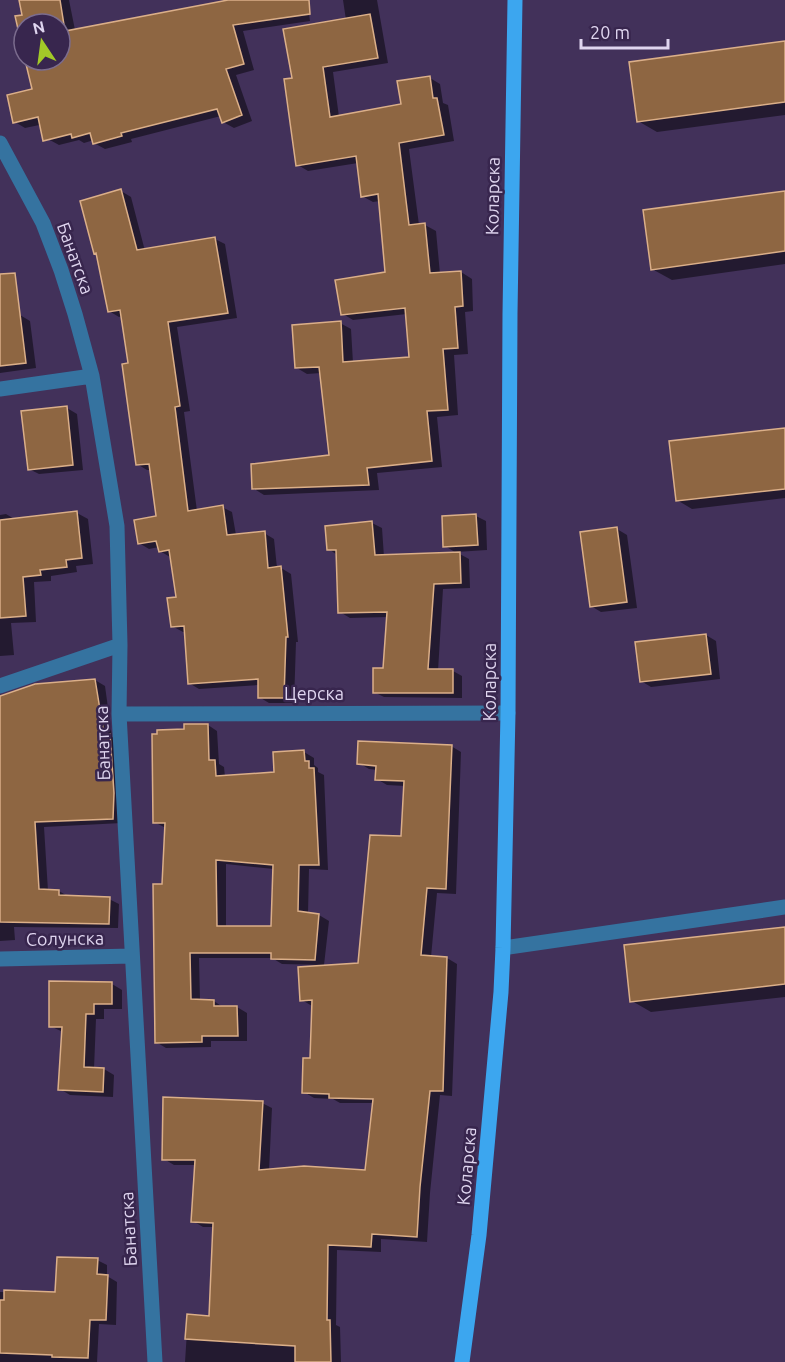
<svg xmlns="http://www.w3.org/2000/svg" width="785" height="1362" font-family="Ubuntu,sans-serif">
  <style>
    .shadow { fill: #0007; fill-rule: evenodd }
    .building { fill: #8e6642; stroke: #dbaf89; stroke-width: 1.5; fill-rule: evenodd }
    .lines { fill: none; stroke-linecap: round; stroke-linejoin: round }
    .minor { stroke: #3573a0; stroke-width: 15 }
    .major { stroke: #3ca6ef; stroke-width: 15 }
    .labels { text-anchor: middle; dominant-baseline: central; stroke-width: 5; stroke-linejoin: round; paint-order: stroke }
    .street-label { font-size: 18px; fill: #dfd5ef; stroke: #38264e }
  </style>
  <rect width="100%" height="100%" fill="#42315a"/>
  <!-- shadow -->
  <path class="shadow" d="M 21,0 L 69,0 L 75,30 L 235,0 L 307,0 L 310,21 L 243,31 L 254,70 L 236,75 L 252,121 L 234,128 L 223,122 L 221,116 L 131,139 L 132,142 L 105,149 L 94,143 L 94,140 L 84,143 L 79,140 L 59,145 L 48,139 L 44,124 L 25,128 L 15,122 L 33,90 L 27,60 L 60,60 L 60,24 L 24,24 L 24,48 L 23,16 Z
    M 343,0 L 377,0 L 388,63 L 333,72 L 339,117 L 403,105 L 430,78 L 440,84 L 443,103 L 448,105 L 454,141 L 409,149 L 419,225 L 425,225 L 436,231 L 440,274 L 461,272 L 472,279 L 473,311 L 465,312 L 468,354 L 454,355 L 458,415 L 437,417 L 442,467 L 377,473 L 379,490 L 264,495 L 253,488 L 331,457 L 321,373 L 307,374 L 297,368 L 340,323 L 351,329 L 353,363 L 411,358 L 407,314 L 353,320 L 343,314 L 386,273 L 380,201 L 373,202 L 362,196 L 358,163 L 308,171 L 298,165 L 293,79 L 346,20 Z
    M 785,43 L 785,115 L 657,132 L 638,121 Z
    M 121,191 L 131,197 L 145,251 L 215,239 L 225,244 L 237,318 L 177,327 L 190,411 L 184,412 L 197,511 L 222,507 L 232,512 L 236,535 L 264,533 L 274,539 L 277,568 L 281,568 L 291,574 L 298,642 L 296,642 L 294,703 L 269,703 L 259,697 L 259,685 L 199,689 L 189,683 L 186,632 L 183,632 L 172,626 L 178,598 L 170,557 L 160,551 L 159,547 L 149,549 L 139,543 L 157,518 L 151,470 L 147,470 L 137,464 L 130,364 L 123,316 L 119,317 L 109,311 L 97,254 L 95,253 Z
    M 785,193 L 785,264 L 672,280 L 652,269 Z
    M 20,315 L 30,321 L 36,368 L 0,373 L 0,317 Z
    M 67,408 L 77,414 L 83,470 L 39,474 L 29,469 Z
    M 785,430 L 785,498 L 692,509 L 677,500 Z
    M 77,513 L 88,519 L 93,564 L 76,566 L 77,572 L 51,576 L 51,581 L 34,582 L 36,622 L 11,623 L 14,655 L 0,656 L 0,515 L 6,514 L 16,520 Z
    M 476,516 L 486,521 L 487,550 L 456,552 L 469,559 L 470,588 L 443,589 L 438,671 L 453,671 L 462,676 L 462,698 L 384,697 L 374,692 L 385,670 L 388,617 L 350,618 L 340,612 L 337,555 L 329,549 L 372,523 L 382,528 L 384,557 L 458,554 L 445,546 Z
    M 617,529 L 627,535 L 637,608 L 601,612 L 591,606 Z
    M 706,635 L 716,641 L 720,679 L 651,687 L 641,681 Z
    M 95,680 L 105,686 L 112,737 L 120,741 L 122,823 L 44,827 L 48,891 L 59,891 L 69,897 L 109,899 L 119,904 L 118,928 L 14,927 L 15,940 L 0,941 L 0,697 Z
    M 208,725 L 217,731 L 219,764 L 224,767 L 225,777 L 276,773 L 304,752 L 314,758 L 314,765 L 318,768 L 318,772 L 324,775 L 328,870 L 309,869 L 308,914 L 319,915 L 329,921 L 324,965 L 282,964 L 272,958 L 199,958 L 200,1001 L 214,1001 L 224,1008 L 237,1007 L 247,1013 L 247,1041 L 211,1041 L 211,1047 L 166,1048 L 156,1042 L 166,828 L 154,822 L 186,730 ZM 226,864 L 274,869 L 273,928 L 226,928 Z
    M 451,746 L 461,752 L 456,894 L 437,893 L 431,957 L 447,958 L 457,964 L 452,1096 L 440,1095 L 430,1193 L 427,1242 L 381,1239 L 381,1252 L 337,1250 L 336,1325 L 340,1327 L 341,1362 L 185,1362 L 188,1316 L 211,1317 L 215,1227 L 203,1227 L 193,1221 L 197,1165 L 174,1165 L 164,1159 L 262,1103 L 272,1108 L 269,1171 L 366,1172 L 374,1103 L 340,1103 L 333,1099 L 314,1098 L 304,1092 L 311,1060 L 312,1006 L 302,1000 L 360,965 L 403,838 L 405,786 L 387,785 L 377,779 L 378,770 L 369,769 L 359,763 Z
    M 785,929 L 785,997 L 651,1012 L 632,1001 Z
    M 112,984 L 122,990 L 122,1009 L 104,1009 L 104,1019 L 96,1019 L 94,1069 L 104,1069 L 114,1075 L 113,1097 L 70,1095 L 60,1089 L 63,1032 L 50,1026 Z
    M 97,1260 L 107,1265 L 107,1276 L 117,1282 L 116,1325 L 99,1324 L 97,1362 L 0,1362 L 0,1292 L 57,1293 Z"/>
  <!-- building -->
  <path class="building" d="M 19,0 L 60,0 L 65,31 L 228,0 L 309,0 L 310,14 L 233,25 L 244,64 L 226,69 L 242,115 L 222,123 L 217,109 L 121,133 L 122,136 L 93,144 L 90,133 L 72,138 L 71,134 L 43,141 L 38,117 L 13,123 L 7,95 L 32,89 L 25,60 L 60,60 L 60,24 L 24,24 L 24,55 L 15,16 L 22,15 Z
    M 370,14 L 378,58 L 323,67 L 330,117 L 401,104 L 397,81 L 430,76 L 433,98 L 437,98 L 444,135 L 399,143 L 409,225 L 425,223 L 430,273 L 461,271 L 463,306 L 455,307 L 458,348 L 443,349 L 448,410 L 427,411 L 432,461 L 367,468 L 369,485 L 252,489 L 251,464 L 329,455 L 319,367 L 295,368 L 292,325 L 341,321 L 343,362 L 409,357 L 405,308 L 341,315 L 335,280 L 385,272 L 378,194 L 361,197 L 356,156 L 296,166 L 284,79 L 292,78 L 283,29 Z
    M 785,41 L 785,102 L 637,122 L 629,62 Z
    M 121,189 L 137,250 L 215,237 L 228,313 L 168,322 L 180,406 L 175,407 L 188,511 L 223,505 L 227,535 L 265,531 L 268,568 L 281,566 L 288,637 L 286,637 L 284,698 L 258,698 L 258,679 L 188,684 L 184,626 L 171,627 L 167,598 L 176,597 L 169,550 L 159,552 L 156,541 L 138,544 L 134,520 L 156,516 L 149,464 L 136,465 L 122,364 L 128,363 L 120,310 L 108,312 L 96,253 L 94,254 L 80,201 Z
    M 785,191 L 785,251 L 651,270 L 643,210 Z
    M 15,273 L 26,363 L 0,366 L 0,274 Z
    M 67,406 L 73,465 L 28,470 L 21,411 Z
    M 785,428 L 785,489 L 676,501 L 669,441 Z
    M 77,511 L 82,558 L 66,560 L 67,567 L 40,570 L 41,575 L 23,577 L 26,616 L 0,618 L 0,520 Z
    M 476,514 L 478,545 L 443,547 L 442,516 Z
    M 372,521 L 375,555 L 460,552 L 461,583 L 434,584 L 428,669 L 453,669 L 453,693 L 373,693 L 373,668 L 383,668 L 387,612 L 338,613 L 336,550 L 327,550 L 325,526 Z
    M 617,527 L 627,602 L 590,607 L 580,532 Z
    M 706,634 L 711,674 L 640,682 L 635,642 Z
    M 95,679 L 104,734 L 110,734 L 114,793 L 113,819 L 35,822 L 39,889 L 59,890 L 59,895 L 110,897 L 109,924 L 0,922 L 0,696 L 35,684 Z
    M 184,724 L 208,724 L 209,760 L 215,760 L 216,776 L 274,772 L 273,752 L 304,750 L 305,761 L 309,761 L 309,768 L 314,768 L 319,865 L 299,865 L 298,911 L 319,914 L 315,960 L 271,959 L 271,953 L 190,953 L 191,999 L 214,1000 L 214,1006 L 237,1006 L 238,1036 L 202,1036 L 202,1042 L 155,1043 L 153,884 L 162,884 L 165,823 L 153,823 L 152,734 L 157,734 L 157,730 L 184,729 ZM 216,860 L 273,865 L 271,926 L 217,926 Z
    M 358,741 L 452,745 L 446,889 L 427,888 L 421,955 L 447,957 L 443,1091 L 430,1091 L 420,1187 L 417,1237 L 372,1234 L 371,1247 L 328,1245 L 327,1320 L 330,1320 L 331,1362 L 295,1362 L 295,1346 L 185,1339 L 187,1314 L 209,1316 L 213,1223 L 191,1222 L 195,1160 L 162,1160 L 163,1097 L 263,1101 L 259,1170 L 304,1166 L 365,1170 L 373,1099 L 329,1098 L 329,1094 L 302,1093 L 303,1058 L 310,1058 L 312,1000 L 300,1001 L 298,967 L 358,963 L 370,835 L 401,836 L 404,781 L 375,780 L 376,766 L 357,764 Z
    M 785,927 L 785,984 L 630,1002 L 624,945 Z
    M 49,981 L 112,982 L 112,1004 L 94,1004 L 94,1014 L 86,1014 L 84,1067 L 104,1068 L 103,1092 L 58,1090 L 62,1027 L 49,1027 Z
    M 57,1257 L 98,1258 L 97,1274 L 108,1275 L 106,1320 L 90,1320 L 88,1358 L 52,1357 L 52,1355 L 0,1353 L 0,1300 L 4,1300 L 4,1290 L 55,1292 Z"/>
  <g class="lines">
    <!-- minor -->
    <path class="minor" d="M 0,143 L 43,223 L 61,270 L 75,314 L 92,376 L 117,526 L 120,645 L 119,714 L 155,1362
      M 0,389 L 92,376
      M 0,686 L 120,645
      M 119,714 L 508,713
      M 503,948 L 785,907
      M 0,959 L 132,956"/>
    <!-- major -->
    <path class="major" d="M 462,1362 L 479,1235 L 501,992 L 503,948 L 508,713 L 510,314 L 515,0"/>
  </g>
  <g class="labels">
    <!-- street labels -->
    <g class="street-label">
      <text transform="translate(492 196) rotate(-89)">Коларска</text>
      <text transform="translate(76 258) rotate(70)">Банатска</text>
      <text transform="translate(489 682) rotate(-90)">Коларска</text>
      <text x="314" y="693">Церска</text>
      <text transform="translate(102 743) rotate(-92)">Банатска</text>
      <text transform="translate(65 938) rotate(-1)">Солунска</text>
      <text transform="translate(466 1166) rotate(-85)">Коларска</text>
      <text transform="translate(128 1229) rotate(-93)">Банатска</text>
    </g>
  </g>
  <!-- north arrow -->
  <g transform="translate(42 42) rotate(347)"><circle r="28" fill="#38264e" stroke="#7b6c8e" stroke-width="1.5"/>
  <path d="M0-4.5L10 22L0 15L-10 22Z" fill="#a2c928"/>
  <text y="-9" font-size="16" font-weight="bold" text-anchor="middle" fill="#dfd5ef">N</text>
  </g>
  <!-- scale -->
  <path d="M581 39v9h87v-9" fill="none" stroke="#dfd5ef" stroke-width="3"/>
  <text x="590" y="39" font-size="18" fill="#dfd5ef" stroke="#38264e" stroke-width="4.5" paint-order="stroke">20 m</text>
</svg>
